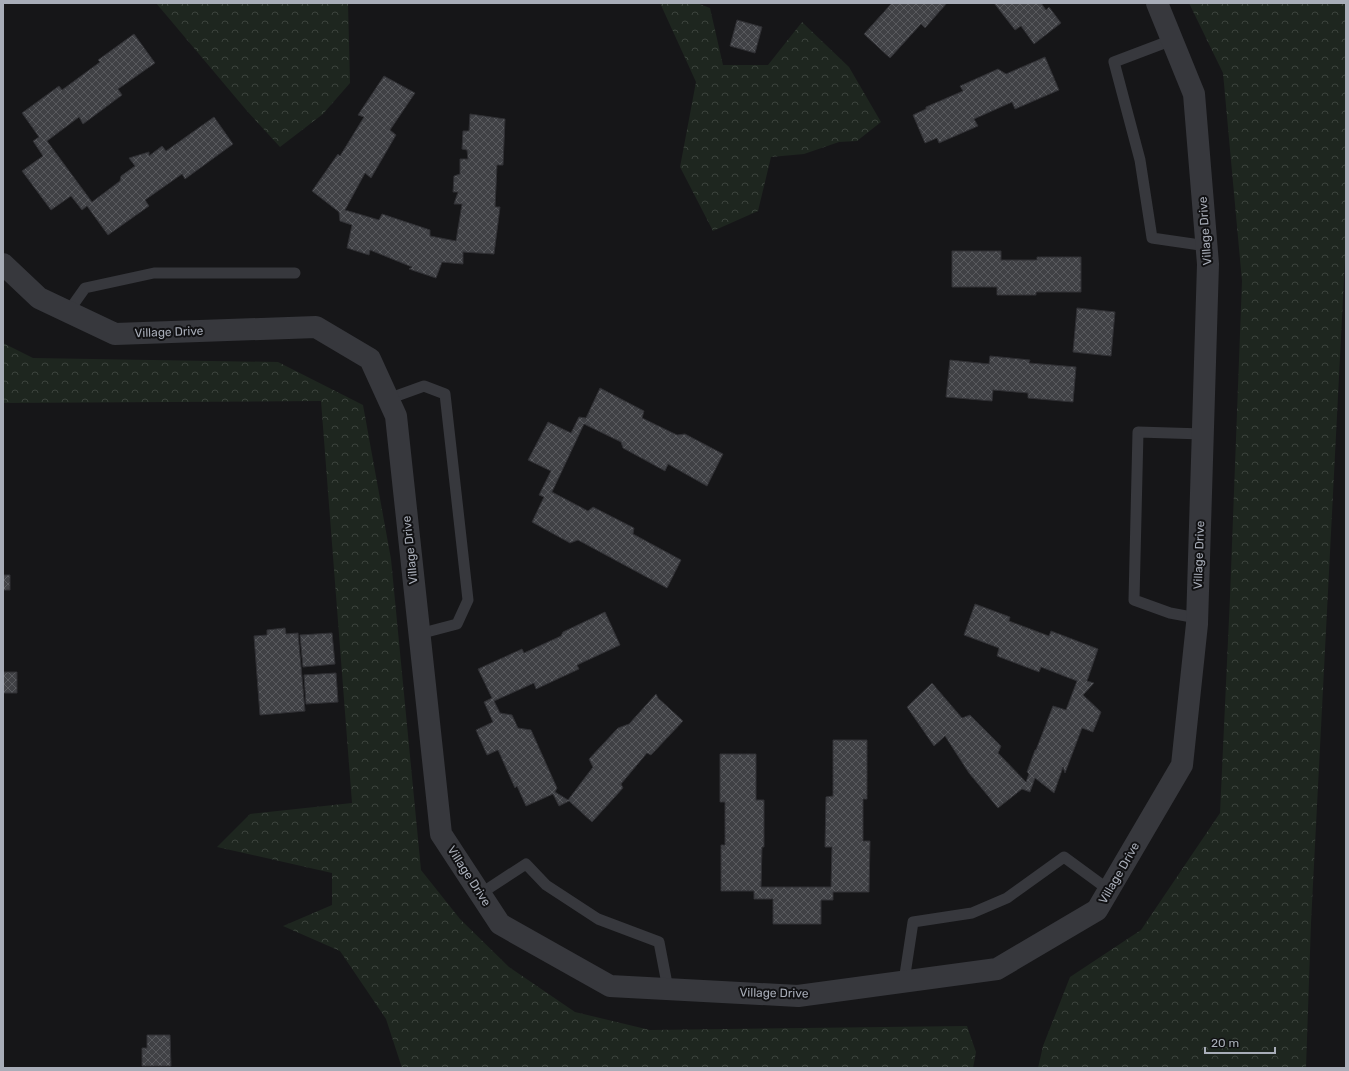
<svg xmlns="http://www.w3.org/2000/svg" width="1349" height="1071" font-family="Rubik,sans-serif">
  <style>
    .forest { fill: url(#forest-crowns) }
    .building { fill: url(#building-cross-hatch); stroke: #303034 }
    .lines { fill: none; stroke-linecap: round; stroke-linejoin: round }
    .lane { stroke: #37383d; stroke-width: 11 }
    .street { stroke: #37383d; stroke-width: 22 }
    .labels { text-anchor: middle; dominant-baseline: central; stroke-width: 4; stroke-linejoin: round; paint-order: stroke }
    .street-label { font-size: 12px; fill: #a8adb8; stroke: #111113 }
  </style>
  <defs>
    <pattern id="forest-crowns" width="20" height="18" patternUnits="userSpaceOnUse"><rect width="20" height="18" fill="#1e261f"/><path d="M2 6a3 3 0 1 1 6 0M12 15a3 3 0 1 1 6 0" fill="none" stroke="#3c433d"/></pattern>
    <pattern id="building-cross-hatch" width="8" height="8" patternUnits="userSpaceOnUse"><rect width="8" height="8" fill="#404145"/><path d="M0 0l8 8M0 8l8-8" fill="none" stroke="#595a5e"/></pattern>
  </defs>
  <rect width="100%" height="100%" fill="#161618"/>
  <!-- forest -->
  <path class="forest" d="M 156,3 L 348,3 L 350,83 L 323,114 L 280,147 L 247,111 Z
    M 660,3 L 697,3 L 710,8 L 723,65 L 768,65 L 802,22 L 849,67 L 881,122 L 857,141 L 839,142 L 804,154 L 771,157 L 758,211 L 713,231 L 680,167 L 696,82 Z
    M 1189,3 L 1346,3 L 1346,240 L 1311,923 L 1306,1068 L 1038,1068 L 1043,1046 L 1070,977 L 1141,930 L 1220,813 L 1230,597 L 1242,281 L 1223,73 Z
    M 3,343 L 33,358 L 278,362 L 363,405 L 391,559 L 421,870 L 460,919 L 509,967 L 575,1012 L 650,1030 L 967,1026 L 976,1052 L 973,1068 L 402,1068 L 386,1019 L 340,951 L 283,926 L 332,905 L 332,873 L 217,847 L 250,814 L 352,803 L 321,401 L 3,403 Z"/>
  <!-- building -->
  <path class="building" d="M 892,3 L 947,3 L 925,28 L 921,24 L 890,58 L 864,34 Z
    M 994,3 L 1041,3 L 1046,10 L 1049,7 L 1061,23 L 1034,44 L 1021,26 L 1015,30 Z
    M 737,20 L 762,27 L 755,53 L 730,46 Z
    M 134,34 L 155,63 L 118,89 L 122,95 L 83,124 L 79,117 L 47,141 L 92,202 L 120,181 L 121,176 L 135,166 L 129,158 L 149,152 L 149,156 L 162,146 L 166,151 L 214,117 L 233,144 L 185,179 L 182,174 L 145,200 L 149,206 L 108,235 L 87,206 L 82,210 L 71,196 L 51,210 L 22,171 L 43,156 L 33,141 L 39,137 L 22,113 L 59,86 L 62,90 L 100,62 L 98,60 Z
    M 1045,57 L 1059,90 L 1015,109 L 1012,102 L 974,119 L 978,126 L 939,143 L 937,138 L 925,143 L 913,115 L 926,109 L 926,107 L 963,91 L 960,86 L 998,69 L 1006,74 Z
    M 384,76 L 415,93 L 390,130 L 396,135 L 371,178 L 365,173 L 345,210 L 379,220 L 382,214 L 430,230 L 430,236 L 456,241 L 462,204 L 454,204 L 458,192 L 453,192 L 454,176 L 460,174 L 460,159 L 468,159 L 467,150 L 462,149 L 463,131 L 469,131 L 470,114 L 505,119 L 503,165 L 497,165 L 495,207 L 500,207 L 494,254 L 463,252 L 463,264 L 442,262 L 436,278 L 409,269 L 412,267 L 370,250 L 369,255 L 347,248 L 352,225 L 340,221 L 339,212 L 312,191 L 338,154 L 340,156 L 364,117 L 358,115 Z
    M 952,251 L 1001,251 L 1001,260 L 1037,260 L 1037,257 L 1081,257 L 1081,292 L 1036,292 L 1036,295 L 997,295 L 997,287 L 952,287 Z
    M 1077,308 L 1115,312 L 1111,356 L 1073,352 Z
    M 990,356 L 1030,360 L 1029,363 L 1076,367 L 1073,402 L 1028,398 L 1028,393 L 993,390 L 992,401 L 946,397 L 950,360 L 989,364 Z
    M 600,388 L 644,411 L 642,418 L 677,435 L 685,434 L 723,454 L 707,486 L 668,464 L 665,471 L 623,448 L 621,442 L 584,424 L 552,492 L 588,511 L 593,507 L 634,528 L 633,534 L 681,560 L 667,588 L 578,540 L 570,543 L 532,522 L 544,497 L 539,495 L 551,471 L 528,460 L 548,422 L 571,433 L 579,417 L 586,418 Z
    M 3,575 L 10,575 L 10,590 L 3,590 Z
    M 975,604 L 1010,617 L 1009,621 L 1049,636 L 1051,631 L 1098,649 L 1087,681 L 1094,683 L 1083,695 L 1101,712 L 1093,732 L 1082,728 L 1065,773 L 1063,767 L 1054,793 L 1035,778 L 1030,792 L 1022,789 L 998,808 L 969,773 L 945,736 L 934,746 L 907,707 L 932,683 L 962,718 L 970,715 L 1001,746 L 998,753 L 1026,782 L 1029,774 L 1027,772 L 1035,750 L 1036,750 L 1053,706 L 1066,710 L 1077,681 L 1041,667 L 1039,672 L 997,656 L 999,648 L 964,635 Z
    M 605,612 L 620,645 L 577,665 L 579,669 L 536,689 L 534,683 L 494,701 L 500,713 L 512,715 L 518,728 L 531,730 L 557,788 L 555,792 L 568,800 L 593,767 L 589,759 L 618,728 L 629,724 L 656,694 L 658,698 L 683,721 L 651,755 L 647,753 L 621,784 L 623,788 L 592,822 L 569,801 L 559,806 L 553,794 L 526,806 L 517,786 L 515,788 L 498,750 L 487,755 L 476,730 L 493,722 L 484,702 L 492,698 L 478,669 L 522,649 L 524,653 L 561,636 L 563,632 Z
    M 285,628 L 286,634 L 298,633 L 305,711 L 260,715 L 254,636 L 267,635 L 267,630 Z
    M 332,633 L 335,664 L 303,667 L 300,635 Z
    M 3,672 L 17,672 L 17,693 L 3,693 Z
    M 336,673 L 338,702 L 306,704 L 304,675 Z
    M 833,740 L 867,740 L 867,799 L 863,799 L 863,841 L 870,841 L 869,892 L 833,892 L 833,900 L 821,900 L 821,924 L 773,924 L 773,899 L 754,899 L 754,891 L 721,891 L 721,845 L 725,845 L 725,802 L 720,802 L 720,754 L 756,754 L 756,800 L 764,800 L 764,847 L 762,847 L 761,887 L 831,887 L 832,847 L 825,847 L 826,797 L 833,796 Z
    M 147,1035 L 170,1035 L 171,1066 L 142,1066 L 142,1048 L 147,1048 Z"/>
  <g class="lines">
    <!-- lane -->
    <path class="lane" d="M 1172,40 L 1114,62 L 1140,160 L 1152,238 L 1207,246
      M 68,312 L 85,288 L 154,273 L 295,273
      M 388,399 L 424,386 L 445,394 L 468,600 L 457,624 L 419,634
      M 1197,618 L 1170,613 L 1134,600 L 1138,432 L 1203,434
      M 480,894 L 526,864 L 546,885 L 598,919 L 659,942 L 668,989
      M 904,981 L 913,922 L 972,913 L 1007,898 L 1064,857 L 1109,890"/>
    <!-- street -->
    <path class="street" d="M 3,264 L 39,298 L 115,334 L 316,327 L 370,359 L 396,416 L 441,834 L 500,924 L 610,986 L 798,996 L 997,969 L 1097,910 L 1182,765 L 1197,624 L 1208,264 L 1194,94 L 1157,3"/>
  </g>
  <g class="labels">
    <!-- street labels -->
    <g class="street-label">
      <text transform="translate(1205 231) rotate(-94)">Village Drive</text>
      <text transform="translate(169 332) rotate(-2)">Village Drive</text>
      <text transform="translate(410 550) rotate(-96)">Village Drive</text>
      <text transform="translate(1199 555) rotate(-88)">Village Drive</text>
      <text transform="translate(1119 873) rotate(-60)">Village Drive</text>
      <text transform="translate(469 876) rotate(57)">Village Drive</text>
      <text transform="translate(774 993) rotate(1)">Village Drive</text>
    </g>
  </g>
  <!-- border -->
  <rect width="1349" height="1071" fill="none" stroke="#a8adb8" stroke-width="8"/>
  <!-- scale -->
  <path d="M1205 1047v6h70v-6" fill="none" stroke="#a8adb8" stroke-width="2"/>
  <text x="1211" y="1047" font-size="12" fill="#a8adb8" stroke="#111113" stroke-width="3" paint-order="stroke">20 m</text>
</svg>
